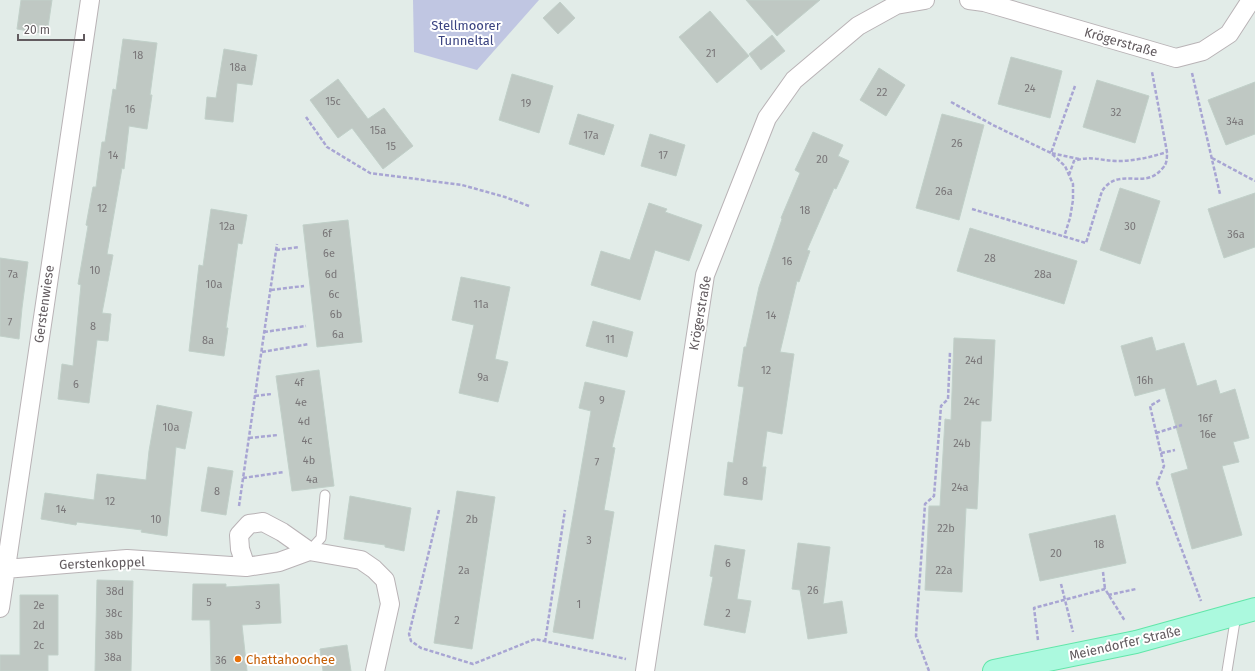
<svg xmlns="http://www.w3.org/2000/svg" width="1255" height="671" font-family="'Fira Sans',sans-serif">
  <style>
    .green { fill: #c0c6e2 }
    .building { fill: #bfc8c3; stroke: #c1d0c9 }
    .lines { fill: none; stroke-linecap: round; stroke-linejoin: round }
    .service-casing { stroke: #b9b3b6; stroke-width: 11 }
    .minor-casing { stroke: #b9b3b6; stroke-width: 20 }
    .primary-casing { stroke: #61e6a9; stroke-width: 24 }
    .path { stroke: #a8a5d3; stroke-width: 2.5; stroke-dasharray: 4 2; stroke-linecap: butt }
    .service { stroke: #fff; stroke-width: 9 }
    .minor { stroke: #fff; stroke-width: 18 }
    .primary { stroke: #abf9de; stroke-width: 22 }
    .food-dot { fill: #e8710a; stroke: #fff; stroke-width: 1.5 }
    .labels { text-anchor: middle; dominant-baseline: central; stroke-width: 4; stroke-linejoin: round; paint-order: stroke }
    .number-label { font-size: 11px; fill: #797678 }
    .park-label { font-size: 13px; fill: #3b4481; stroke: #fff }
    .street-label { font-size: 13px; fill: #625b5f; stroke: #fff }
    .food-label { font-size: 13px; fill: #c56008; stroke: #fff; text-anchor: start }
  </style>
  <rect width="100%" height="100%" fill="#e2ece8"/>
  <!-- green -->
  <path class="green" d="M 413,0 L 539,0 L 477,70 L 414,52 Z"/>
  <!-- building -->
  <path class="building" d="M 21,0 L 52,0 L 47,34 L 17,29 Z
    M 746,0 L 820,0 L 777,36 Z
    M 560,2 L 575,18 L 558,34 L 543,18 Z
    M 710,11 L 749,56 L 717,83 L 679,37 Z
    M 772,35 L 785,51 L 761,70 L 749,54 Z
    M 123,39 L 157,43 L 150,95 L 152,95 L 147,129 L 129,126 L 124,169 L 122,168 L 107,254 L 113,255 L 102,313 L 111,314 L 108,341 L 97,340 L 89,403 L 58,399 L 62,364 L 73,366 L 81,285 L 78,284 L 88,226 L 86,225 L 93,187 L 96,187 L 102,142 L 105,142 L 113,89 L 116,90 Z
    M 224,49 L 257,55 L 252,85 L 237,83 L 233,122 L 205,119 L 207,97 L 216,98 Z
    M 1011,57 L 1062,71 L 1050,118 L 998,104 Z
    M 879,68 L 905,85 L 886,116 L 860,100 Z
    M 512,74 L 553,86 L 539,133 L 499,120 Z
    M 338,79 L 368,119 L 384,108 L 413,146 L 383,169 L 352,128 L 338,138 L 310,100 Z
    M 1097,80 L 1149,96 L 1135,143 L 1083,127 Z
    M 1255,82 L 1255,134 L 1226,145 L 1208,100 Z
    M 578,114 L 614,125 L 604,155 L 569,144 Z
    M 942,114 L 984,125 L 959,220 L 916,208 Z
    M 813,132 L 843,145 L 838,156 L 849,161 L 836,189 L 834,188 L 807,250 L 810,251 L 799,282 L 797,281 L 780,352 L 794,354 L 782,434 L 767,431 L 762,467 L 766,467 L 762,500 L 724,495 L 728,462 L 733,463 L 744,387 L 738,386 L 744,347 L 746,347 L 759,287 L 782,219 L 781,218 L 800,173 L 795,170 Z
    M 650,134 L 685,145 L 676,176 L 641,166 Z
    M 1120,188 L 1160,201 L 1140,264 L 1100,250 Z
    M 1255,193 L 1255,247 L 1224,258 L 1208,209 Z
    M 649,203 L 667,209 L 665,212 L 702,225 L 689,261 L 655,250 L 640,300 L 591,285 L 601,251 L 630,260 Z
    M 211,209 L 247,215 L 242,244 L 238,243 L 226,328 L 228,328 L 224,356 L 189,351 L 199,265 L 203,266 Z
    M 348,220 L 362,342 L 317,347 L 303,225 Z
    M 970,228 L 1077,261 L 1064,304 L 957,271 Z
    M 0,258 L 28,262 L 22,308 L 19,339 L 0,336 Z
    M 461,277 L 510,287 L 495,359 L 508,362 L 498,402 L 459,393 L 474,325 L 452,320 Z
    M 593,321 L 633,332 L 627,357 L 586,346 Z
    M 1152,337 L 1156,351 L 1184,343 L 1197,386 L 1216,380 L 1220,394 L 1235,389 L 1249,438 L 1233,442 L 1239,462 L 1222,466 L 1242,535 L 1192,549 L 1171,474 L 1188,469 L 1165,388 L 1135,396 L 1121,346 Z
    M 954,338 L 995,340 L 991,421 L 981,421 L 977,509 L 966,508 L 962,592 L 925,590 L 929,506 L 940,506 L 945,419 L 951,420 Z
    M 319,370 L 334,486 L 292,491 L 276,376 Z
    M 585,382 L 625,391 L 612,447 L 615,448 L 604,510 L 614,512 L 593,639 L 553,632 L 591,411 L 579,408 Z
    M 157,405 L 192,412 L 185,449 L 176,447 L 167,536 L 141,532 L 142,530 L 77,522 L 76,525 L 41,519 L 45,493 L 94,500 L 97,474 L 146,480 L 149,451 Z
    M 208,467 L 233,471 L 226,515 L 201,511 Z
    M 457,491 L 495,497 L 472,649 L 434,643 Z
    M 350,496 L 411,508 L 404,551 L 385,547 L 385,545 L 344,539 Z
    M 1115,515 L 1126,563 L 1040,581 L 1029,534 Z
    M 798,543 L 830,547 L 823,604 L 842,601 L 847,633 L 808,639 L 800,590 L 792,589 Z
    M 715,545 L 745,550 L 737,599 L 751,601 L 745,633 L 704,625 L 713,577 L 710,576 Z
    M 97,580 L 133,581 L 131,671 L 95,671 Z
    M 193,584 L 226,584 L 226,587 L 279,584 L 281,623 L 242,625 L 247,671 L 211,671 L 210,620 L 192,620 Z
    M 20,595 L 58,595 L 58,655 L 48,655 L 48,671 L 0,671 L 0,655 L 20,655 Z
    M 347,645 L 351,671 L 323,671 L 320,649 Z"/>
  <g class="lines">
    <!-- service casing -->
    <g class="service-casing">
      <path id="service" d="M 309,551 L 321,538 L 325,495
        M 1227,671 L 1236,615"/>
    </g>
    <!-- minor casing -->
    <g class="minor-casing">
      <path id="minor" d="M 969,0 L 984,2 L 1176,58 L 1203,51 L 1229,34 L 1251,0
        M 309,551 L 279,562 L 246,567 L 240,549 L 239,535 L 249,524 L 263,522 L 282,532 L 309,551 L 361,560 L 374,569 L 385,580 L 390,604 L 375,671
        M 5,569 L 127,559 L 246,567
        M 0,608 L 90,0
        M 645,671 L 705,275 L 767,118 L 794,80 L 858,26 L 896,5 L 925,0"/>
    </g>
    <!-- primary casing -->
    <g class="primary-casing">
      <path id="primary" d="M 994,671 L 1136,642 L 1255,609"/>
    </g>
    <!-- path -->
    <path class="path" d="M 1192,73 L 1220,194
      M 1075,86 L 1051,153 L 1079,159
      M 951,102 L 993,125 L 1051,153 L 1065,166 L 1073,184 L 1073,200 L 1070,218 L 1064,237
      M 306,117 L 327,147 L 370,173 L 462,185 L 505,197 L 529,206
      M 1212,158 L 1255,181
      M 1069,175 L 1074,161 C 1091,155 1101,161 1118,161 C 1135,161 1151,157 1167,152
      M 972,209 L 1086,243 L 1102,191 C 1118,167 1142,188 1159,172 C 1161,170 1164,167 1165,165 C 1167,162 1167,156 1167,152 L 1152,72
      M 276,250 L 299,247
      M 271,290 L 304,286
      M 264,332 L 306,326
      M 262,352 L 309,344
      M 255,396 L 272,394
      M 1160,400 L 1150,406 L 1164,466 L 1157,483 L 1201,601
      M 1156,433 L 1182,425
      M 249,438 L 278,435
      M 1161,453 L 1175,450
      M 243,478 L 284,472
      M 239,506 L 277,244
      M 439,510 L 409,634 L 411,641 L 421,648 L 473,664 L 535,639 L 626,659
      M 1103,572 L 1105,589
      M 1061,584 L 1073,632
      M 1108,595 L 1136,589
      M 1038,640 L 1034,608 L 1105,589 L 1125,621
      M 545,642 L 565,510
      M 929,671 L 916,636 L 917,618 L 925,504 L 934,496 L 941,406 L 948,399 L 950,352"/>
    <!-- service -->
    <use href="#service" class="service"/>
    <!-- minor -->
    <use href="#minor" class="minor"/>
    <!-- primary -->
    <use href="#primary" class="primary"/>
  </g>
  <!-- markers -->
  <circle class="food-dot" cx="238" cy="659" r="4"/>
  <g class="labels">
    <!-- number labels -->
    <g class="number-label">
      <text x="711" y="53">21</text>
      <text x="138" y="55">18</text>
      <text x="238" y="67">18a</text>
      <text x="1030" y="88">24</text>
      <text x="882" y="92">22</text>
      <text x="333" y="101">15c</text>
      <text x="526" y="103">19</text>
      <text x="130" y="109">16</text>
      <text x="1116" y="112">32</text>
      <text x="1235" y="121">34a</text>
      <text x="378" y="130">15a</text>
      <text x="591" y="135">17a</text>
      <text x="957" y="143">26</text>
      <text x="391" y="146">15</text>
      <text x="113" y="155">14</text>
      <text x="663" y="155">17</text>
      <text x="822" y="159">20</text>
      <text x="944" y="191">26a</text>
      <text x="102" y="208">12</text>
      <text x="805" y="210">18</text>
      <text x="227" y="226">12a</text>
      <text x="1130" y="226">30</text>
      <text x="327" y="233">6f</text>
      <text x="1236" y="234">36a</text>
      <text x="329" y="253">6e</text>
      <text x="990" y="258">28</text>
      <text x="787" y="261">16</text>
      <text x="95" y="270">10</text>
      <text x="13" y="274">7a</text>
      <text x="331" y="274">6d</text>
      <text x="1043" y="274">28a</text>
      <text x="214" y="284">10a</text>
      <text x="334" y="294">6c</text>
      <text x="481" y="304">11a</text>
      <text x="336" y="314">6b</text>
      <text x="771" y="315">14</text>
      <text x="10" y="322">7</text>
      <text x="93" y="326">8</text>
      <text x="338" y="334">6a</text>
      <text x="610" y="339">11</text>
      <text x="208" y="340">8a</text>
      <text x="974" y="360">24d</text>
      <text x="766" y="370">12</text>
      <text x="483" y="377">9a</text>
      <text x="1145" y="380">16h</text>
      <text x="299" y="382">4f</text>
      <text x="76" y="384">6</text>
      <text x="602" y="400">9</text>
      <text x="972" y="401">24c</text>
      <text x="301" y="402">4e</text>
      <text x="1205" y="418">16f</text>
      <text x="304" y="421">4d</text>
      <text x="171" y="427">10a</text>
      <text x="1208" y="434">16e</text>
      <text x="307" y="440">4c</text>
      <text x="962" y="443">24b</text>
      <text x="309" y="460">4b</text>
      <text x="597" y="462">7</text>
      <text x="312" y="479">4a</text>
      <text x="745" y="481">8</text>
      <text x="960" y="487">24a</text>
      <text x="217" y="491">8</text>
      <text x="110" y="501">12</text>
      <text x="61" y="509">14</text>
      <text x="156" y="519">10</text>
      <text x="472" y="519">2b</text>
      <text x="946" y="528">22b</text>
      <text x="589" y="540">3</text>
      <text x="1099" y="544">18</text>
      <text x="1056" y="553">20</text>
      <text x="728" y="563">6</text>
      <text x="464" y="570">2a</text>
      <text x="944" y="570">22a</text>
      <text x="813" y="590">26</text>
      <text x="115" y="591">38d</text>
      <text x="209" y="602">5</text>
      <text x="579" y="604">1</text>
      <text x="39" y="605">2e</text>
      <text x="258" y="605">3</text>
      <text x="114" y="613">38c</text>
      <text x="728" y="613">2</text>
      <text x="457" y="620">2</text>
      <text x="39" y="625">2d</text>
      <text x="114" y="635">38b</text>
      <text x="39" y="645">2c</text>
      <text x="113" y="657">38a</text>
      <text x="221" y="660">36</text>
    </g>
    <!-- park labels -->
    <g class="park-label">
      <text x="466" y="25">Stellmoorer<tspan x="466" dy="15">Tunneltal</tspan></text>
    </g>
    <!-- street labels -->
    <g class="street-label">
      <text transform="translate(1121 42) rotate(16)">Krögerstraße</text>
      <text transform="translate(44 304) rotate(-82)">Gerstenwiese</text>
      <text transform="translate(700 313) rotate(-80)">Krögerstraße</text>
      <text transform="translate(102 563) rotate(-2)">Gerstenkoppel</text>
      <text transform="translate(1125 643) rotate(-13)">Meiendorfer Straße</text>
    </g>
    <!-- food labels -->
    <g class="food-label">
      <text x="246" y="659">Chattahoochee</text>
    </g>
  </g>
  <!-- scale -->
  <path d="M18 34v6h66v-6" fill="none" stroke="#625b5f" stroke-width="2"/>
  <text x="24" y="34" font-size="12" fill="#625b5f" stroke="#ffffff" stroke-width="3" paint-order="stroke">20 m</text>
</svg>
